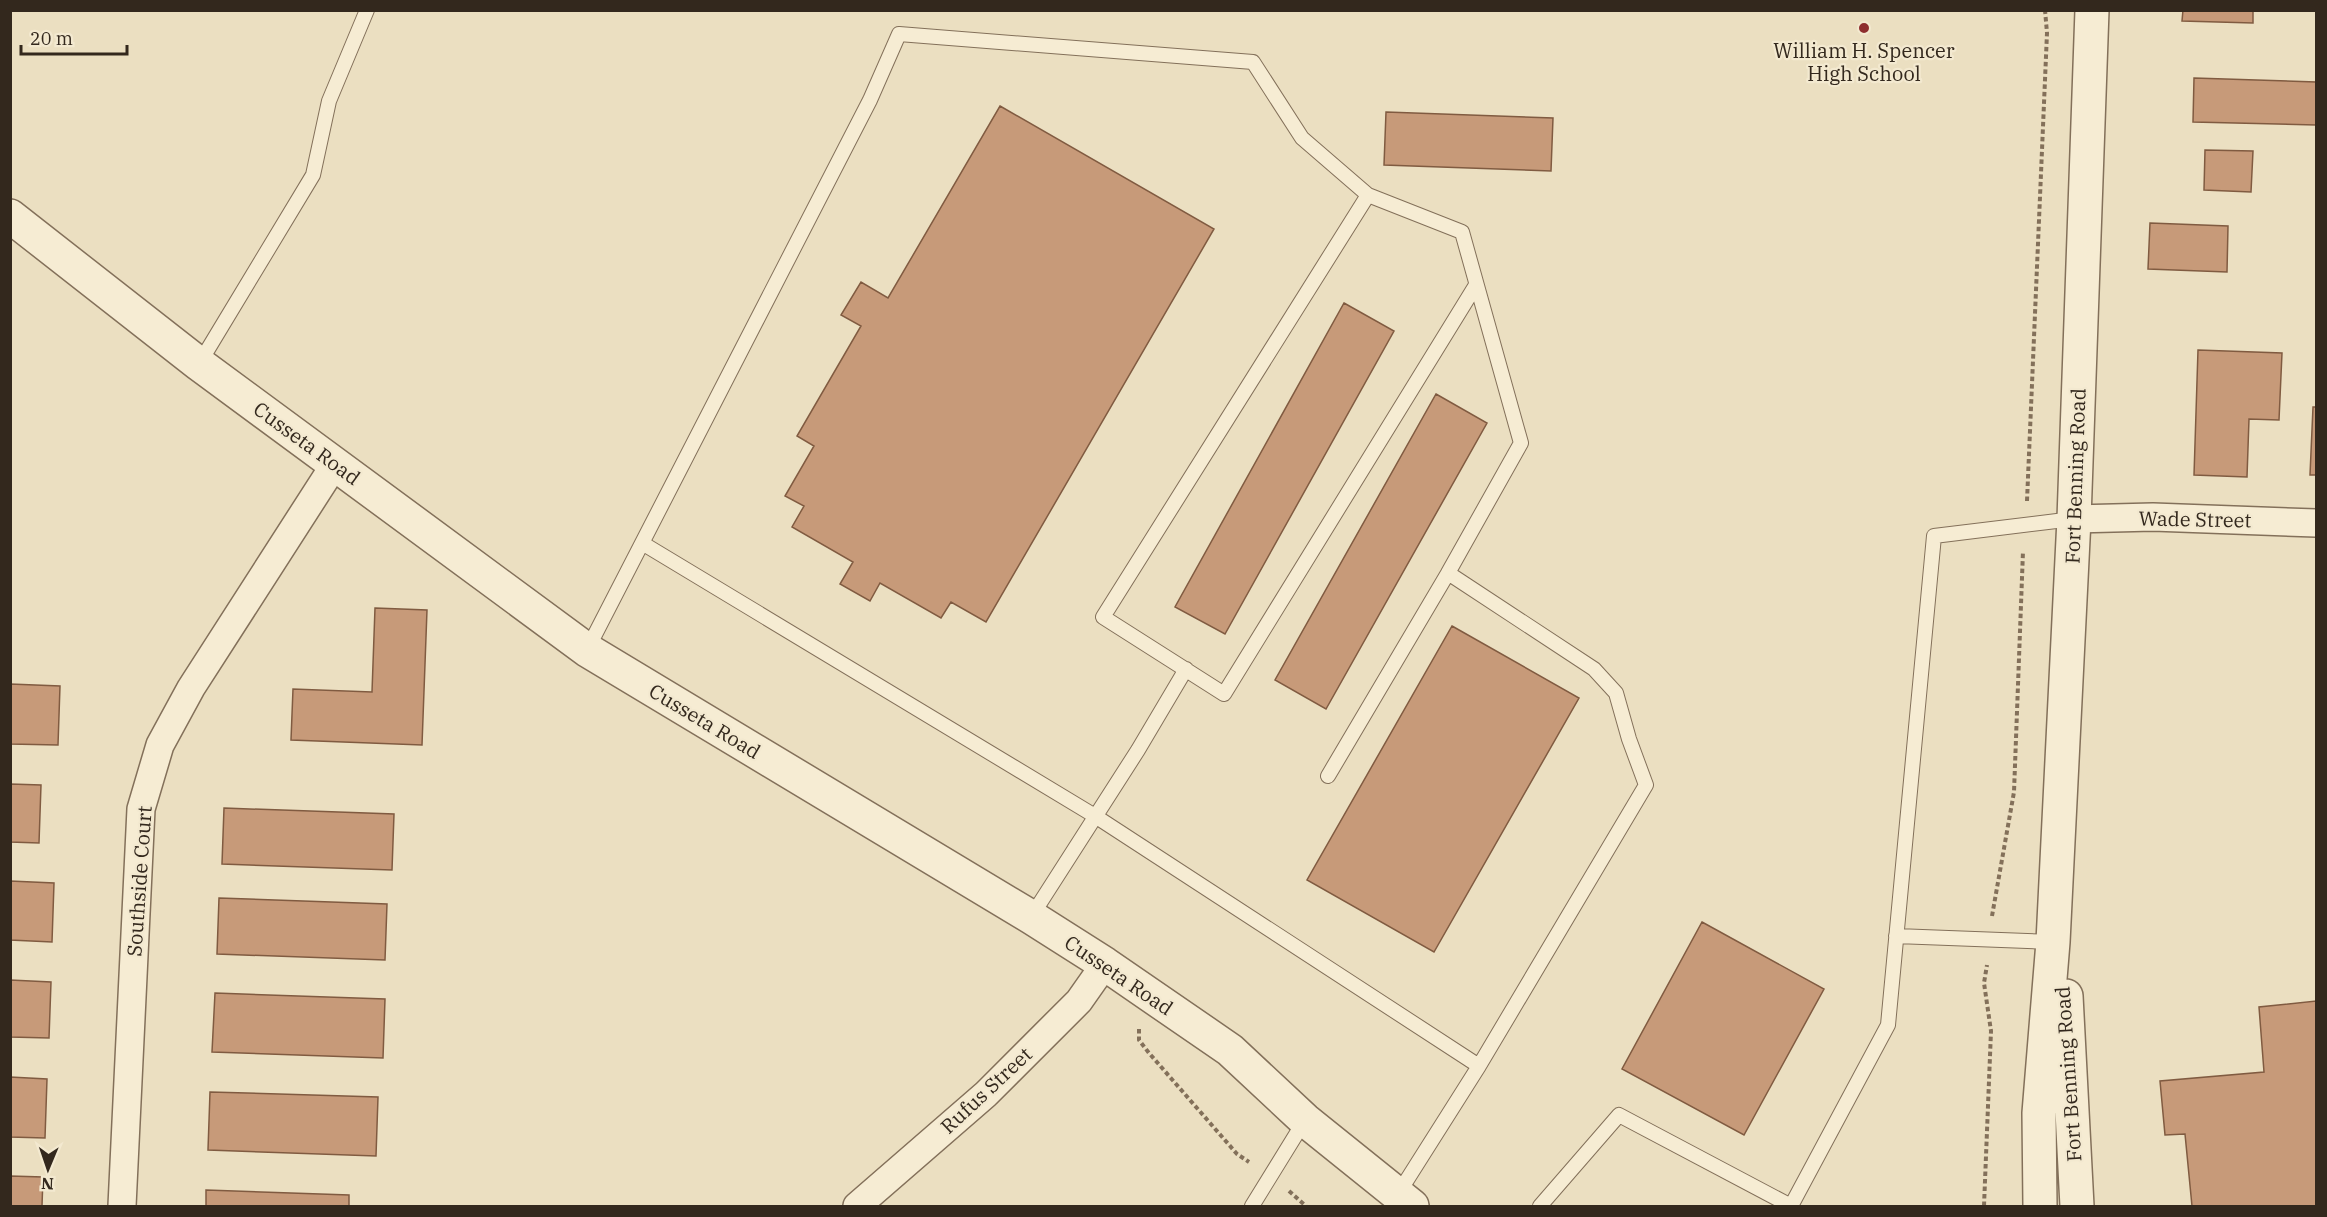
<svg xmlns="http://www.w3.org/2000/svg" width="2327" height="1217" font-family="'IBM Plex Serif',serif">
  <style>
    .building { fill: #c79a79; stroke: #805b41; stroke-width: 1.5 }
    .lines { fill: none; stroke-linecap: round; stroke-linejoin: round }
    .service-casing { stroke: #83705a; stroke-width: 16 }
    .minor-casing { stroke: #83705a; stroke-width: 30 }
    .tertiary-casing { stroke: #83705a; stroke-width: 36 }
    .path { stroke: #83705a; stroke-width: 4; stroke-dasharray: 4.5 3; stroke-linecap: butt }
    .service { stroke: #f6ecd3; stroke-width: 14 }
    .minor { stroke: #f6ecd3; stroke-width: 27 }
    .tertiary { stroke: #f6ecd3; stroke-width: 33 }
    .poi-dot { fill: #8e2e2e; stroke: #f3e9d0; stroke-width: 2 }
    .labels { text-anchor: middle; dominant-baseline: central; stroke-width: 4.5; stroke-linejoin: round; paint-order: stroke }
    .poi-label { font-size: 20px; fill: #33281d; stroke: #f3e9d0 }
    .street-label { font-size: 20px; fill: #33281d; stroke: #f3e9d0 }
  </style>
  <rect width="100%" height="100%" fill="#ebdfc1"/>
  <!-- building -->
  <path class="building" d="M 2183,10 L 2253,10 L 2253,23 L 2182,21 Z
    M 2194,78 L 2316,82 L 2316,125 L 2193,122 Z
    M 1000,106 L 1214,229 L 986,622 L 951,602 L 941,618 L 880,583 L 870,601 L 840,584 L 853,562 L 792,527 L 804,506 L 785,496 L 814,446 L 797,436 L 861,326 L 841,315 L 861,282 L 888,298 Z
    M 1386,112 L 1553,118 L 1551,171 L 1384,165 Z
    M 2205,150 L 2253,151 L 2251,192 L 2204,190 Z
    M 2150,223 L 2228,226 L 2227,272 L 2148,269 Z
    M 1344,303 L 1394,331 L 1225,634 L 1175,607 Z
    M 2198,350 L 2282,353 L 2279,420 L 2249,419 L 2247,477 L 2194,475 Z
    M 1436,394 L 1487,423 L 1326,709 L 1275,680 Z
    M 2313,407 L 2316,407 L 2316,475 L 2310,475 Z
    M 375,608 L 427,610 L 422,745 L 291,740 L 293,689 L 372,692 Z
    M 1452,626 L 1579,698 L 1434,952 L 1307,880 Z
    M 10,684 L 60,686 L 58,745 L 10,744 Z
    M 10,784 L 41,785 L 39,843 L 10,842 Z
    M 224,808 L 394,814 L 392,870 L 222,864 Z
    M 10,881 L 54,883 L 52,942 L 10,940 Z
    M 219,898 L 387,904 L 385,960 L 217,954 Z
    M 1702,922 L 1824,989 L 1744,1135 L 1622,1069 Z
    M 10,980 L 51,982 L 49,1038 L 10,1037 Z
    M 215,993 L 385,999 L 383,1058 L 212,1052 Z
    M 2316,1001 L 2316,1206 L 2192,1206 L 2185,1134 L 2165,1135 L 2160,1081 L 2264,1072 L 2259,1007 Z
    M 10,1077 L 47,1079 L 45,1138 L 10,1137 Z
    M 210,1092 L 378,1097 L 376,1156 L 208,1150 Z
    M 10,1176 L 43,1177 L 42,1206 L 10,1206 Z
    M 206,1190 L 349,1195 L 349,1206 L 206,1206 Z"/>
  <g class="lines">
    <!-- service casing -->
    <g class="service-casing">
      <path id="service" d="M 1368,195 L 1103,617 L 1224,694 L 1476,285
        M 199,364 L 313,175 L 329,101 L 367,10
        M 642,543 L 1095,816 L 1479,1066
        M 587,650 L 870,100 L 899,34 L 1253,62 L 1302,138 L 1368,195 L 1462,232 L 1521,443 L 1448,573
        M 1328,776 L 1448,573 L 1594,669 L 1616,693 L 1629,739 L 1646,785 L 1479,1066 L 1398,1194
        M 1031,917 L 1138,750 L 1186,669
        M 1896,936 L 2053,942
        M 1252,1206 L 1305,1120
        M 1540,1206 L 1619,1115 L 1791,1206 L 1888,1025 L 1934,536 L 2073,519"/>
    </g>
    <!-- minor casing -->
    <g class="minor-casing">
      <path id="minor" d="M 2074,519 L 2153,517 L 2316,523
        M 122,1206 L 141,809 L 160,745 L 191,688 L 335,464
        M 857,1206 L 986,1094 L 1079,1001 L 1105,964"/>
    </g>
    <!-- tertiary casing -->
    <g class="tertiary-casing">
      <path id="tertiary" d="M 10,216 L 199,364 L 587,650 L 1031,917 L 1105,964 L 1230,1050 L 1305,1120 L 1412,1206
        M 2066,996 L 2077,1206
        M 2040,1206 L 2039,1113 L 2053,942 L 2074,519 L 2092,10"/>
    </g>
    <!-- path -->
    <path class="path" d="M 2027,501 L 2047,33 L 2045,10
      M 1992,916 L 2014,792 L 2023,551
      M 1139,1029 L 1139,1040 L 1149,1053 L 1237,1154 L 1249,1162
      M 1289,1191 L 1306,1206
      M 1984,1206 L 1991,1031 L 1984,983 L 1987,965"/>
    <!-- service -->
    <use href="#service" class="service"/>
    <!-- minor -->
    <use href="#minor" class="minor"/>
    <!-- tertiary -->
    <use href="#tertiary" class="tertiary"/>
  </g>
  <!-- markers -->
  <circle class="poi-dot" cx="1864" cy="28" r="6"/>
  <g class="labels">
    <!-- poi labels -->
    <g class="poi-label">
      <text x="1864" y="50">William H. Spencer<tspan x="1864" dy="23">High School</tspan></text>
    </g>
    <!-- street labels -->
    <g class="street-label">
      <text transform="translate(307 443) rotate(36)">Cusseta Road</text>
      <text transform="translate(2075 476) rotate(-88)">Fort Benning Road</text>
      <text transform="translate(2195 519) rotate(1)">Wade Street</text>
      <text transform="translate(705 721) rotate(31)">Cusseta Road</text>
      <text transform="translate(139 881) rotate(-86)">Southside Court</text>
      <text transform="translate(1119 975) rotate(34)">Cusseta Road</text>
      <text transform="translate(2068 1074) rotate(-94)">Fort Benning Road</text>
      <text transform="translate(986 1090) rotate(-43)">Rufus Street</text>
    </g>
  </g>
  <!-- border -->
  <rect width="2327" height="1217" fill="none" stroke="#33281d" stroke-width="24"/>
  <!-- north arrow -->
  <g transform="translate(48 1169) rotate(182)" stroke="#f3e9d0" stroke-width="4.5" paint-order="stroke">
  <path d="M0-4.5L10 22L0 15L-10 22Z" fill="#33281d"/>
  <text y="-9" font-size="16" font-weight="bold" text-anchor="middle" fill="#33281d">N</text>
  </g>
  <!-- scale -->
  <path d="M21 45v9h106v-9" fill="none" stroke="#33281d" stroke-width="3"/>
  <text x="30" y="45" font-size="18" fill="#33281d" stroke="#f3e9d0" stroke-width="4.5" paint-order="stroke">20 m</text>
</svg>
